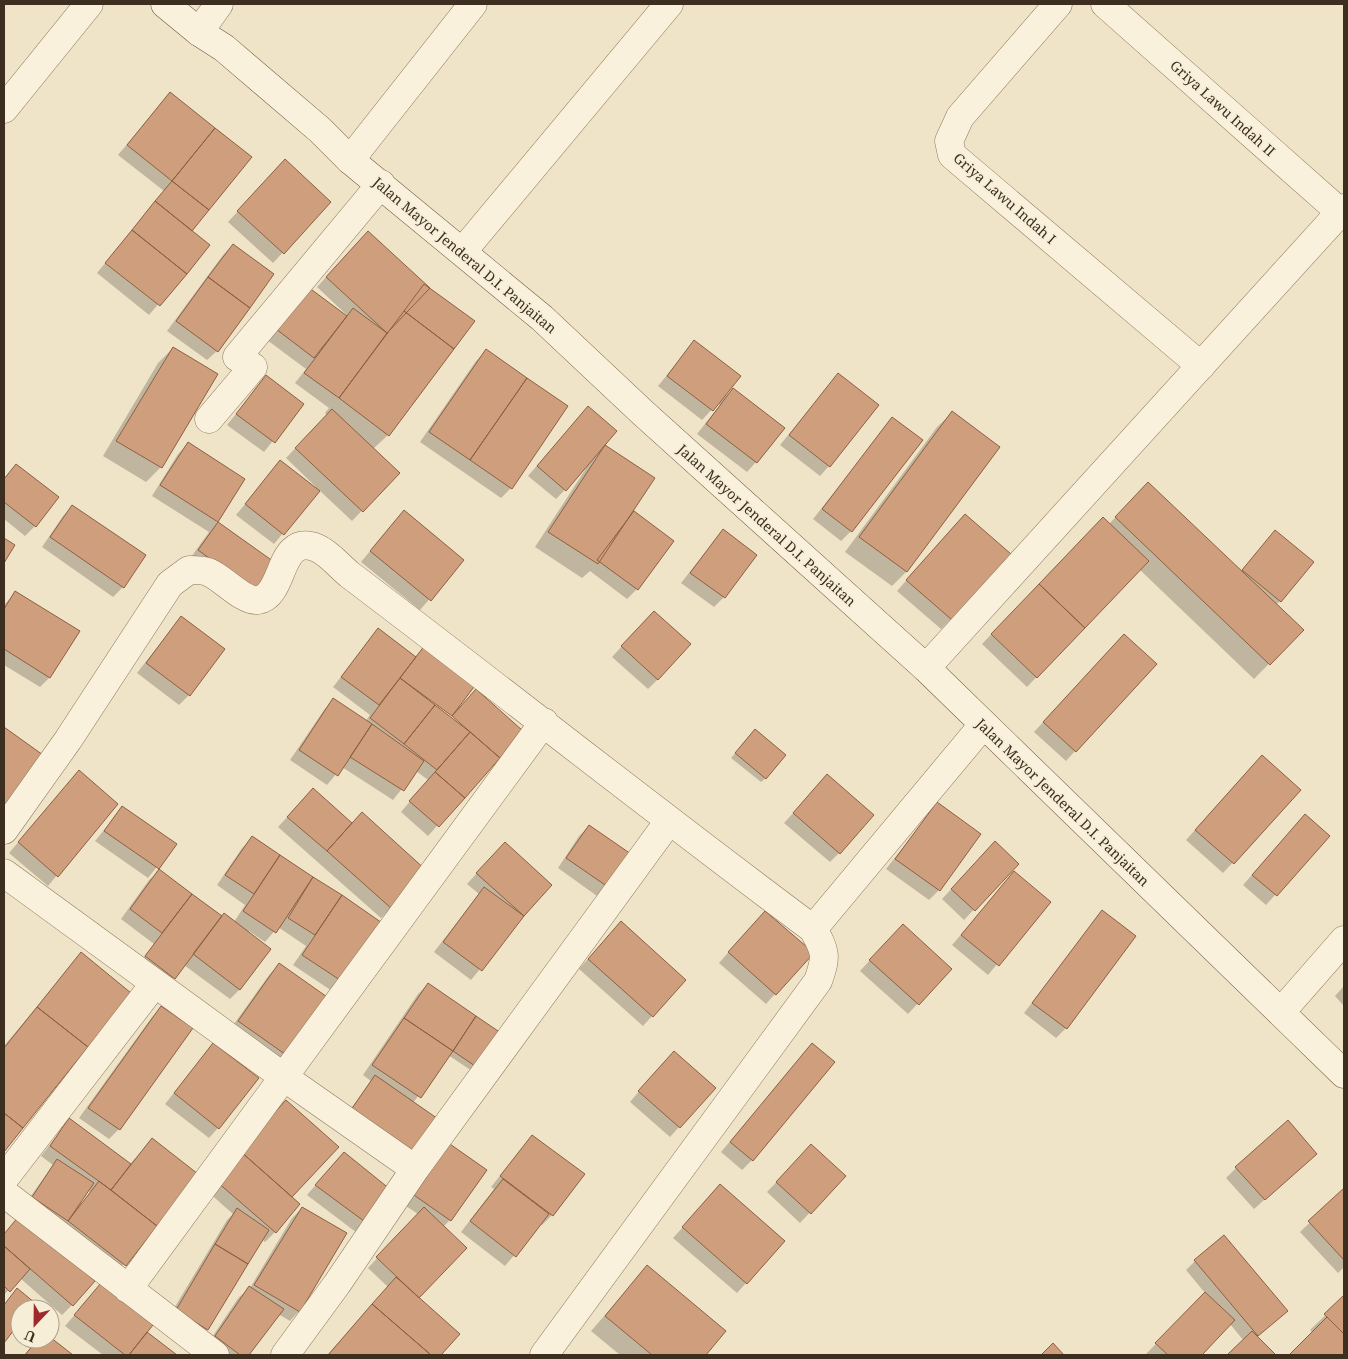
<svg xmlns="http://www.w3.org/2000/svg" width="1348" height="1359" font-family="'Noto Serif',serif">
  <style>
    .shadow { fill: #0003; fill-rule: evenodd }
    .building { fill: #cf9f7d; stroke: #8d5f41 }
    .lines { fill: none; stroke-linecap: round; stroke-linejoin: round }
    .street-casing { stroke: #8d765c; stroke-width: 29 }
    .secondary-casing { stroke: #6f573f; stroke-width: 29 }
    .street { stroke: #faf1dc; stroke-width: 28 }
    .secondary { stroke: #faf1dc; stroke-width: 28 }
    .labels { text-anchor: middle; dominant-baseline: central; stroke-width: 4; stroke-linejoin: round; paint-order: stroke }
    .street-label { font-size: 14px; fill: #3d2e20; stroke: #f7eed8 }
  </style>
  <rect width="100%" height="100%" fill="#f0e4c8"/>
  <!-- shadow -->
  <path class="shadow" d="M 170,93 L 190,231 L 208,246 L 149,315 L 97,273 L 164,191 L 118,155 Z
    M 275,171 L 330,202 L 273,263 L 228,222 Z
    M 358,242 L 429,289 L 388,435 L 373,449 L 398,473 L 352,521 L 319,490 L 274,544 L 236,515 L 281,461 L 315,488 L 316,487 L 286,458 L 327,415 L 325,413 L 329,408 L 295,383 L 306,369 L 263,337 L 304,286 L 349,319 L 350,318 L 317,287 Z
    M 233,245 L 217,351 L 207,360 L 167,331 L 223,255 Z
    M 694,342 L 718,402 L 733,390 L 756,462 L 747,472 L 697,434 L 720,405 L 718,403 L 702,420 L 658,386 Z
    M 173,348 L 161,467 L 146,482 L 103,456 L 158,363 Z
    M 486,351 L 511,488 L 501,498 L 420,442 L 476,361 Z
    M 838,375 L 829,466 L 820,476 L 780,445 Z
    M 266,377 L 302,404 L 264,452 L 227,425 Z
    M 588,407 L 600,450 L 629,518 L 637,589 L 627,599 L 590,571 L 582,578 L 535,547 L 587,467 L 556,499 L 528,476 Z
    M 952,413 L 998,447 L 906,572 L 892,586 L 845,552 L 937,427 Z
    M 893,419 L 851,531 L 841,541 L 813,519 Z
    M 188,444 L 243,479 L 216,522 L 275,564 L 189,560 L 209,532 L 152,496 L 178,454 Z
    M 16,466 L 35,526 L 25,536 L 4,519 L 4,478 Z
    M 1134,498 L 1241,571 L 1266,542 L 1280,601 L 1276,605 L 1302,630 L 1254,679 L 1139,569 L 1027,687 L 982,644 L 1088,533 L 1109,524 Z
    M 72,507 L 123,587 L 113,597 L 42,547 L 63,516 Z
    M 394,522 L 463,560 L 420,610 L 361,562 Z
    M 955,525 L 951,619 L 941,629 L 897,591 Z
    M 723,530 L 724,597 L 714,607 L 681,583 Z
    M 15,593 L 49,678 L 40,687 L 4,665 L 4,605 Z
    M 181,617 L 189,695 L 179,705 L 137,673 Z
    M 644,622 L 658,679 L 648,689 L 612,657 Z
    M 378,630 L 414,658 L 428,643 L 459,709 L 521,731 L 428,836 L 401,812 L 428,780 L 416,771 L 393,800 L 342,767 L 327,785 L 290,760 L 324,710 L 333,700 L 365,722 L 370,715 L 333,687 ZM 429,698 L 466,727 L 464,729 L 427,701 Z
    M 1114,645 L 1075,751 L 1066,761 L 1034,732 Z
    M 4,729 L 48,760 L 4,821 Z
    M 750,735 L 766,778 L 761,782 L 731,758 Z
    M 1252,766 L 1300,790 L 1223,873 L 1186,840 Z
    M 79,772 L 116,804 L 48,886 L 9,853 Z
    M 827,776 L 839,853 L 830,862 L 784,823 Z
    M 313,789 L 352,824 L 391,908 L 381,918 L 278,827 Z
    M 937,804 L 979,835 L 939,890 L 929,900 L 886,869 Z
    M 122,808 L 175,844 L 148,878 L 95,841 Z
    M 589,826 L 607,886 L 597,896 L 558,868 L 579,836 Z
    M 1295,826 L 1328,836 L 1266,905 L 1243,885 Z
    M 252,838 L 384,925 L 335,993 L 293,965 L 306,946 L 278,927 L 265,942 L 249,931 L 247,932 L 240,989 L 230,999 L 184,965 L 164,988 L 136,967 L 154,944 L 121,919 L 149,880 L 159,871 L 221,917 L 234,922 L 245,905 L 217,885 L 242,848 Z
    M 495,853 L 550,885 L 471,980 L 434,952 L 479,894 L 467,884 Z
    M 985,853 L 1017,864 L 964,920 L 942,899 Z
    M 1014,873 L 1049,902 L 988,975 L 952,945 Z
    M 1102,912 L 1066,1028 L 1056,1038 L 1024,1013 Z
    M 755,922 L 775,994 L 766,1004 L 719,963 Z
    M 611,933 L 652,1016 L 643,1026 L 579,969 Z
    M 893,935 L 950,969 L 908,1014 L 860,971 Z
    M 81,954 L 130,993 L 4,1150 L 4,1046 Z
    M 279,965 L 328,999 L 279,1066 L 229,1031 L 269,975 Z
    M 428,984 L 500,1033 L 472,1071 L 448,1055 L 413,1103 L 337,1128 L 371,1081 L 363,1075 L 418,994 Z
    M 1344,986 L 1344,1006 L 1335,996 Z
    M 162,1007 L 191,1028 L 119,1129 L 109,1139 L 79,1118 L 152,1017 Z
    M 213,1044 L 218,1128 L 209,1138 L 165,1104 Z
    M 812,1045 L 752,1160 L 742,1170 L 721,1152 Z
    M 664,1062 L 679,1127 L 670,1137 L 630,1102 Z
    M 277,1111 L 290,1197 L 275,1232 L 265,1242 L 262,1239 L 207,1329 L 198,1339 L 167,1320 L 227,1220 L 233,1214 L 207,1191 Z
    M 69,1120 L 130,1164 L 152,1140 L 196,1174 L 115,1275 L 23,1207 L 53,1165 L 41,1156 ZM 88,1190 L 90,1192 L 82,1203 L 80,1202 Z
    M 532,1136 L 552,1215 L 542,1225 L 540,1224 L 505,1266 L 461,1232 L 494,1189 L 491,1187 Z
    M 437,1154 L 450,1220 L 443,1227 L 418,1298 L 458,1334 L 440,1355 L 327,1355 L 388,1287 L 368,1268 L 418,1214 L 403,1204 Z
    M 1316,1154 L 1254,1209 L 1226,1178 L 1236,1168 Z
    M 802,1155 L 844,1176 L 800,1223 L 767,1192 Z
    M 334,1164 L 395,1194 L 361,1236 L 307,1195 Z
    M 1344,1190 L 1344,1267 L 1338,1273 L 1300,1232 Z
    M 711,1196 L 746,1283 L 737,1293 L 673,1238 Z
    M 302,1208 L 299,1311 L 290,1321 L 278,1314 L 248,1355 L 217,1355 L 206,1346 L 239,1297 L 250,1288 L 292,1218 Z
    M 10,1228 L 72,1305 L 62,1315 L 20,1278 L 4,1295 L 4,1235 Z
    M 1195,1261 L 1286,1311 L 1256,1338 L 1274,1355 L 1229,1355 L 1244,1341 L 1230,1324 L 1200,1355 L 1146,1354 L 1205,1293 L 1186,1270 Z
    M 647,1267 L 725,1331 L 704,1355 L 620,1355 L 591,1331 Z
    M 92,1295 L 146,1332 L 175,1355 L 103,1355 L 65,1326 Z
    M 1344,1297 L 1344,1355 L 1291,1355 L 1313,1333 L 1310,1330 Z
    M 50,1338 L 71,1355 L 24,1355 L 38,1339 Z"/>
  <!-- building -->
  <path class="building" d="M 170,92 L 215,128 L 172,181 L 127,145 Z
    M 215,128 L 252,157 L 209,210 L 172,181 Z
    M 285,159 L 331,202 L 284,254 L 237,211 Z
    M 172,181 L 209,210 L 192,231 L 155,201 Z
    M 155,201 L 210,245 L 187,274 L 132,230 Z
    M 132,230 L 187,274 L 160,306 L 105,263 Z
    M 368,231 L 430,288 L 387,333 L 326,277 Z
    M 233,244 L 274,274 L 250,308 L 208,277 Z
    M 208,277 L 250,308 L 218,352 L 176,321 Z
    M 304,284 L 347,316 L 314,358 L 272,326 Z
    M 424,284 L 475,321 L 454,349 L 404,311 Z
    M 353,308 L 387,333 L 339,398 L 304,373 Z
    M 404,311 L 454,349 L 389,436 L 339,398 Z
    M 694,340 L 741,376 L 713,411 L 667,376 Z
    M 173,347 L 218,374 L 162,468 L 116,441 Z
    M 486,349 L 527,378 L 470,460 L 429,432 Z
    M 838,373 L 879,405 L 830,467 L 789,435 Z
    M 266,375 L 304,404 L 275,443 L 236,414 Z
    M 527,378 L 568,406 L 512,489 L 470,460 Z
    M 733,388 L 785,428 L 757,463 L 706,424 Z
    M 588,406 L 617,431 L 566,491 L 537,466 Z
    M 332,409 L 400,473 L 363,512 L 295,448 Z
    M 952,411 L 1000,447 L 907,572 L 859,537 Z
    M 892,417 L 923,440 L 852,532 L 822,509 Z
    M 188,442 L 245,479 L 218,522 L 160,485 Z
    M 605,445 L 655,478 L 598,564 L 548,532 Z
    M 280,460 L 320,491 L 284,535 L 245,504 Z
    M 16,464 L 59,497 L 36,527 L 4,502 L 4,479 Z
    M 1148,482 L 1304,630 L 1270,665 L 1115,517 Z
    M 72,505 L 146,555 L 124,588 L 50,537 Z
    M 404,510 L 464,560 L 431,601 L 370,551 Z
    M 634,511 L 674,541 L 638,590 L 597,560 Z
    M 965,514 L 1011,554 L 952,620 L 906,580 Z
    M 1103,517 L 1149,561 L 1085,628 L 1039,584 Z
    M 218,522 L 277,564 L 256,592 L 198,550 Z
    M 723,529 L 757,555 L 725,598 L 690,573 Z
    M 1275,530 L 1314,562 L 1281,602 L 1242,570 Z
    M 4,538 L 15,545 L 4,563 Z
    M 1039,584 L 1085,628 L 1037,678 L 991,634 Z
    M 15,591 L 80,631 L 50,678 L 4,649 L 4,609 Z
    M 654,611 L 691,644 L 658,680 L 621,646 Z
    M 181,616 L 225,649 L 190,696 L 146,663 Z
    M 378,628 L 416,657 L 379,705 L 341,677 Z
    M 1124,634 L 1157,664 L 1076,752 L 1043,722 Z
    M 428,641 L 480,679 L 452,716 L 400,678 Z
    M 400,678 L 435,705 L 404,744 L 370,718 Z
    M 476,689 L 523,731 L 500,758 L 452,716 Z
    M 333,698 L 372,724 L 338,776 L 299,750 Z
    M 435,705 L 470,732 L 437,770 L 404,744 Z
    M 372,724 L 424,761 L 404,791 L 350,757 Z
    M 4,727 L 50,760 L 4,823 Z
    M 755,729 L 786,755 L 766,779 L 735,753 Z
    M 470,732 L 500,758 L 465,798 L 435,772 Z
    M 1262,755 L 1301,790 L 1234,864 L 1195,830 Z
    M 79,770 L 118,804 L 58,877 L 18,842 Z
    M 435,772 L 465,798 L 439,827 L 409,801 Z
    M 827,774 L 874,815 L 840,854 L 793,813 Z
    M 313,788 L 352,823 L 327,851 L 287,817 Z
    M 937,802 L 981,834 L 940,891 L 895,859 Z
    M 122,806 L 177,844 L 159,869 L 104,831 Z
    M 362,812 L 427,871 L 392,909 L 327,851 Z
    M 1305,814 L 1330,836 L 1277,896 L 1252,875 Z
    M 589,825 L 631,854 L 608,887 L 566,858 Z
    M 252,836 L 280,855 L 254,894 L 225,875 Z
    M 995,841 L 1019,864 L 975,911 L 951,889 Z
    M 505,842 L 552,885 L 524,916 L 476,873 Z
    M 280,855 L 313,877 L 276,933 L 243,911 Z
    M 159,869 L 192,894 L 162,933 L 130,909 Z
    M 1014,871 L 1051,902 L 999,966 L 961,935 Z
    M 313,877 L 342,895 L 315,935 L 288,918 Z
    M 484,887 L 524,916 L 482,971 L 443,942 Z
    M 192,894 L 222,916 L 175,979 L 145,956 Z
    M 342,895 L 385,925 L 346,984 L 302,955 Z
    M 1102,910 L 1136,936 L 1067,1029 L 1032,1003 Z
    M 765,911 L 814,953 L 776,995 L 728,952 Z
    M 224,913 L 271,949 L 240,990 L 193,954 Z
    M 621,921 L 686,980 L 653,1017 L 588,959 Z
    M 903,924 L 952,969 L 919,1005 L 869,960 Z
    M 81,952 L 131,993 L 88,1047 L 37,1007 Z
    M 279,963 L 330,999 L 289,1057 L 238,1021 Z
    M 428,983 L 476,1016 L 453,1051 L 404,1018 Z
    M 161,1006 L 193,1028 L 120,1130 L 88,1108 Z
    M 37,1007 L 88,1047 L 23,1128 L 4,1113 L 4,1048 Z
    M 476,1016 L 501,1033 L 478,1068 L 453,1051 Z
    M 404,1018 L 453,1051 L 421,1098 L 372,1065 Z
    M 213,1043 L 259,1078 L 219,1129 L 174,1093 Z
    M 812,1043 L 835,1062 L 753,1161 L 730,1142 Z
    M 674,1051 L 716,1088 L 680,1128 L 638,1091 Z
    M 375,1075 L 441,1121 L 411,1163 L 346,1117 Z
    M 286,1100 L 339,1147 L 292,1197 L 240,1151 Z
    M 4,1113 L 23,1128 L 4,1152 Z
    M 69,1118 L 131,1164 L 111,1190 L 50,1146 Z
    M 1288,1120 L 1317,1154 L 1265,1200 L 1235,1167 Z
    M 532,1135 L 585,1174 L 553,1216 L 500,1176 Z
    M 152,1138 L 198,1174 L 157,1226 L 111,1190 Z
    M 447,1142 L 487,1170 L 451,1221 L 411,1193 Z
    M 811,1144 L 846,1176 L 811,1214 L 776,1182 Z
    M 240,1151 L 300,1204 L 276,1233 L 216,1181 Z
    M 344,1152 L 396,1194 L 372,1227 L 315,1185 Z
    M 57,1159 L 94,1183 L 68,1221 L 32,1197 Z
    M 503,1179 L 549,1214 L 516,1257 L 470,1221 Z
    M 99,1181 L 157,1226 L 126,1266 L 68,1221 Z
    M 720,1184 L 785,1241 L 747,1284 L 682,1227 Z
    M 1344,1188 L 1344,1260 L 1308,1221 Z
    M 302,1207 L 347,1233 L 300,1312 L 254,1285 Z
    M 424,1207 L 467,1248 L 419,1298 L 376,1257 Z
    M 237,1208 L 269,1230 L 248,1264 L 215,1244 Z
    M 19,1216 L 95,1281 L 73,1306 L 4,1246 L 4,1234 Z
    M 1224,1235 L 1288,1311 L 1258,1336 L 1194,1260 Z
    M 215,1244 L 248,1264 L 208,1330 L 176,1310 Z
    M 4,1246 L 30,1269 L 10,1292 L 4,1286 Z
    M 647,1265 L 726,1331 L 706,1355 L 652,1355 L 605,1316 Z
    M 396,1277 L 460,1334 L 441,1355 L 431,1355 L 372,1304 Z
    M 101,1283 L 153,1325 L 129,1355 L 125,1355 L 74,1315 Z
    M 249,1286 L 284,1309 L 249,1355 L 240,1355 L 215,1336 Z
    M 17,1288 L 35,1303 L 30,1309 L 20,1309 L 20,1322 L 4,1343 L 4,1305 Z
    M 1205,1292 L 1235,1320 L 1202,1355 L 1168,1355 L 1155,1343 Z
    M 1344,1295 L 1344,1334 L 1324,1314 Z
    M 372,1304 L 431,1355 L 331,1355 L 329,1354 Z
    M 1327,1317 L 1344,1334 L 1344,1355 L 1289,1355 Z
    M 1252,1331 L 1276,1355 L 1227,1355 Z
    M 147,1332 L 177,1355 L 129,1355 Z
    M 50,1337 L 73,1355 L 25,1355 L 38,1339 L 50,1339 Z
    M 1053,1343 L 1064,1355 L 1041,1355 Z"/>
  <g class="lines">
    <!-- street casing -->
    <g class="street-casing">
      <path id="street" d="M 1058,4 L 960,117 L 949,141 L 952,155 L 1201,366
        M 1105,4 L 1340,212
        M 199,32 L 219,4
        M 4,109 L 89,4
        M 350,160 L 473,4
        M 463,251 L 669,4
        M 209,419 L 253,367 L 237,357 L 381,184
        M 926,668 L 1344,208
        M 4,830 L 68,740 L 170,584 L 189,570 C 195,570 203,570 208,572 C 222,577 243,602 258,600 C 286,596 277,532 317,548 C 329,553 340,567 350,575 C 505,692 657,813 813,929
        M 4,873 L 285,1078 L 415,1169
        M 1281,1012 L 1344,940
        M 4,1179 L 155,983
        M 4,1193 L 215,1355
        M 128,1289 L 544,722
        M 285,1355 L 337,1284 L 415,1169 L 669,821
        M 544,1355 L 818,981 C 827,956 826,952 813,929 L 983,725"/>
    </g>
    <!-- secondary casing -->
    <g class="secondary-casing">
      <path id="secondary" d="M 165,4 L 199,32 L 224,48 L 320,130 L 350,160 L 542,318 L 642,412 L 926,668 L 1344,1074"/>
    </g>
    <!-- street -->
    <use href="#street" class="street"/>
    <!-- secondary -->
    <use href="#secondary" class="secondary"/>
  </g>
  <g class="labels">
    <!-- street labels -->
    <g class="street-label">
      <text transform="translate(1223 108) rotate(42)">Griya Lawu Indah II</text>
      <text transform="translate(1005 198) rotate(41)">Griya Lawu Indah I</text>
      <text transform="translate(465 255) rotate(40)">Jalan Mayor Jenderal D.I. Panjaitan</text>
      <text transform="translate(767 525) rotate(42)">Jalan Mayor Jenderal D.I. Panjaitan</text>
      <text transform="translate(1063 802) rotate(44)">Jalan Mayor Jenderal D.I. Panjaitan</text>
    </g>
  </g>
  <!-- border -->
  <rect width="1348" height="1359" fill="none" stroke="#3d2e20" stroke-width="10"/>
  <!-- north arrow -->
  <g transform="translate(35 1324) rotate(202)"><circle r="24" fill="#f7eed8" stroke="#ada18e"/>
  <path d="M0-4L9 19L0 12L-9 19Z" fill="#9e2a2b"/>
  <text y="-8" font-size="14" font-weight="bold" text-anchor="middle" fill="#3d2e20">U</text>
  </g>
</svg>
